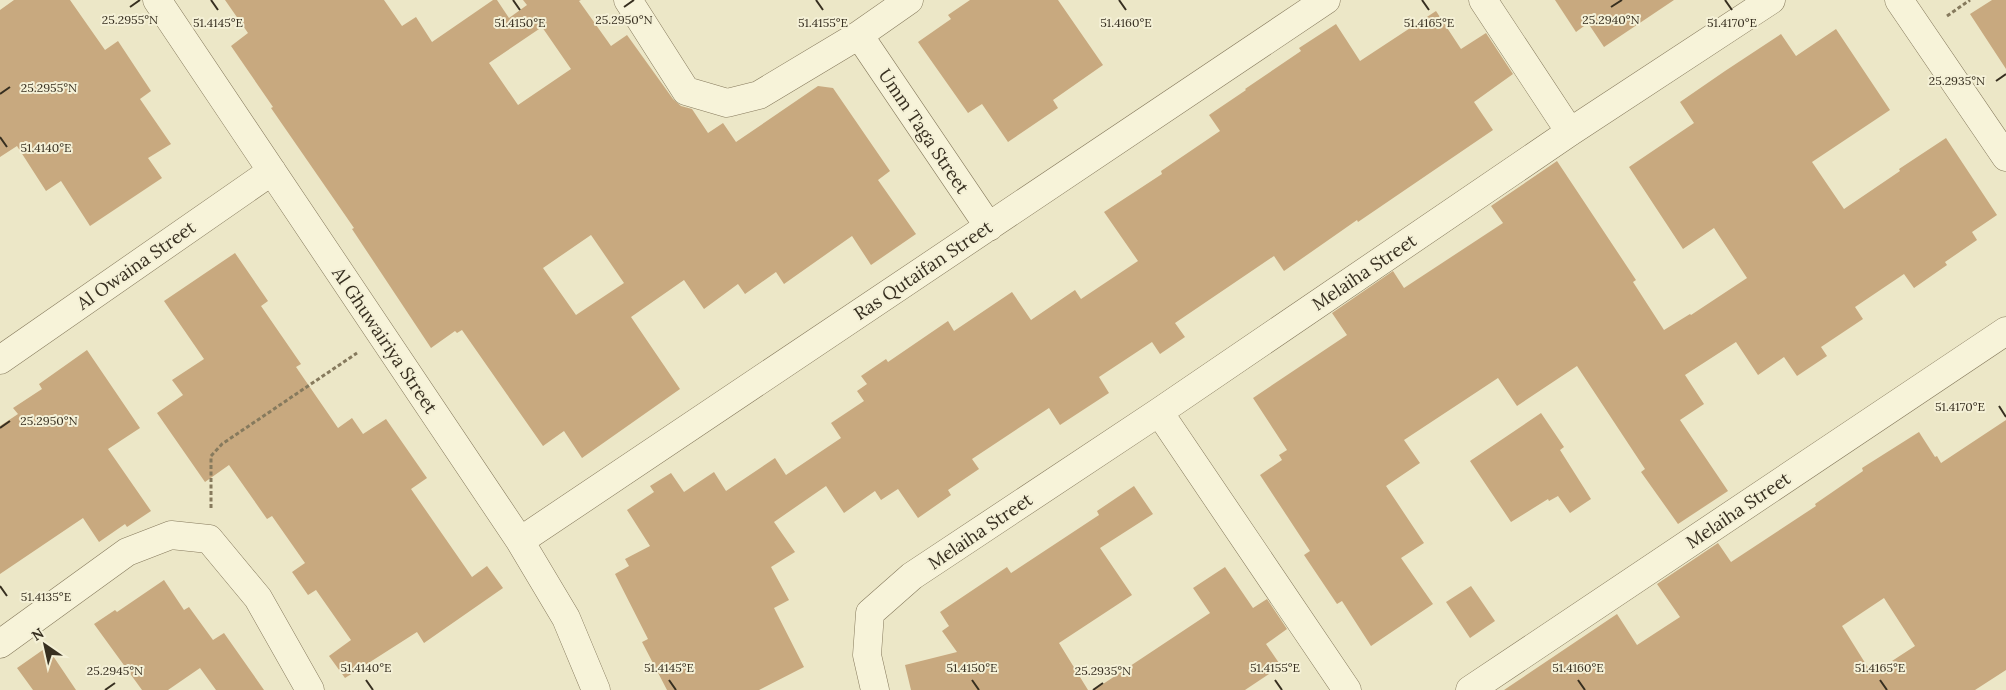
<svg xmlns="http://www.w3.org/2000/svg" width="2006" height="690" font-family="Lora,serif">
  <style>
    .building { fill: #c8a97f; fill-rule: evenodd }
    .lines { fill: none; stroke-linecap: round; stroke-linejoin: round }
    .minor-casing { stroke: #867a5d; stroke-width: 29 }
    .path { stroke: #867a5d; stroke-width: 3; stroke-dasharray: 4 2.5; stroke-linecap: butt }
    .minor { stroke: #f7f3d9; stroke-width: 28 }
    .ticks { fill: none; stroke: #372f20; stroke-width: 2 }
    .labels { text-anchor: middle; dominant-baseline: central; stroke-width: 4; stroke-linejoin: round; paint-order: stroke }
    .street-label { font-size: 18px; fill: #372f20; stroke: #f4f0d6 }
    .ticks-label { font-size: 12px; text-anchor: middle; fill: #372f20; stroke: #f4f0d6; stroke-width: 4; stroke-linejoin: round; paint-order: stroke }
  </style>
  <rect width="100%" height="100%" fill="#ece7c7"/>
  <!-- building -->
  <path class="building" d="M 14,0 L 70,0 L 105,50 L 118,41 L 151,91 L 140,99 L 171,144 L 148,158 L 162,178 L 90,226 L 61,181 L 46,191 L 17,146 L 0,157 L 0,10 Z
    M 225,0 L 384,0 L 402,26 L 416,17 L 432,42 L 493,0 L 497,0 L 509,18 L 527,5 L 523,0 L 581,0 L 579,1 L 611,46 L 627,35 L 673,99 L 681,106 L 692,109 L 708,133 L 723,123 L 736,142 L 818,86 L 833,88 L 890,171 L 878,180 L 916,234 L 871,265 L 852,236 L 784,284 L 776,272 L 745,294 L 738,284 L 704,309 L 684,280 L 631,317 L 680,389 L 582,458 L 564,431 L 543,446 L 462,330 L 457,333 L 455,331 L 431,348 L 352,229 L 354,228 L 271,108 L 273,107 L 231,46 L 248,33 ZM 542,27 L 571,69 L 518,105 L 489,63 ZM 591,235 L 624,283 L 576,315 L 543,268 Z
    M 970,0 L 1058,0 L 1103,65 L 1053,100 L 1058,108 L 1008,142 L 982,104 L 968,113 L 918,42 L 951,19 L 948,15 Z
    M 1555,0 L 1674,0 L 1604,47 L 1588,23 L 1576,32 Z
    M 1992,0 L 2006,0 L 2006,69 L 1970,14 Z
    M 1436,11 L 1461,49 L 1486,33 L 1513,74 L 1474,102 L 1493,130 L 1358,222 L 1357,220 L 1284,271 L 1274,256 L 1175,323 L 1185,337 L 1160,354 L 1152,342 L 1099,377 L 1109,393 L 1060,425 L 1049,408 L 972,459 L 979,469 L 948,490 L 951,495 L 918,518 L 898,489 L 881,500 L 875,491 L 844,513 L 826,486 L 774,522 L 795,552 L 771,567 L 789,600 L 774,608 L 804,667 L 759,690 L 667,690 L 642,642 L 648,639 L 615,574 L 629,566 L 625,559 L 650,546 L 627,510 L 654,492 L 650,486 L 671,473 L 684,492 L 714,472 L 726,491 L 775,458 L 786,475 L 841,438 L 831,423 L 864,401 L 857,391 L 867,384 L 861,376 L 886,359 L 888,362 L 948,321 L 954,331 L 1012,292 L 1031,320 L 1075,290 L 1081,299 L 1138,261 L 1104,212 L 1162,174 L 1161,171 L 1220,131 L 1209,115 L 1246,90 L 1245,89 L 1301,51 L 1299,48 L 1336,24 L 1360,61 Z
    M 1836,29 L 1890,110 L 1812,162 L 1844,209 L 1900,171 L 1899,169 L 1946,138 L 1997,215 L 1972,232 L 1977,240 L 1945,262 L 1947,265 L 1914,288 L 1904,274 L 1855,307 L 1863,319 L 1821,347 L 1827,356 L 1797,376 L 1784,357 L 1758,375 L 1736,342 L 1685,375 L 1704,404 L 1680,420 L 1728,491 L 1678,524 L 1641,472 L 1645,469 L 1577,366 L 1517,406 L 1498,378 L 1404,440 L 1420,463 L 1386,486 L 1424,543 L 1401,558 L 1433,604 L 1371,646 L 1342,601 L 1337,604 L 1304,555 L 1310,551 L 1260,475 L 1282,460 L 1279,455 L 1287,450 L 1253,398 L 1347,335 L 1332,313 L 1393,271 L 1404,288 L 1503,223 L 1491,206 L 1557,161 L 1636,280 L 1633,282 L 1664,330 L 1690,314 L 1691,315 L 1747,278 L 1714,228 L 1683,249 L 1629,167 L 1694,123 L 1680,102 L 1725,71 L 1781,34 L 1796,56 Z
    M 235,253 L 268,301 L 261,306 L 301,364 L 296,367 L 338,428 L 352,418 L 363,434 L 386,419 L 427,478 L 411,489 L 472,577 L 487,566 L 503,588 L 424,643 L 417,632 L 345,678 L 329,656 L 351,640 L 316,590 L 308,595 L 292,572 L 305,563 L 272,516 L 267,519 L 229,465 L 205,482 L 157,413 L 183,395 L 172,380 L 204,359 L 164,301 Z
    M 87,350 L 140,428 L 108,449 L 151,511 L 127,527 L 125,524 L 99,542 L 83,518 L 0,574 L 0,426 L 18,414 L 13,408 L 42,389 L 39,384 Z
    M 1541,413 L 1564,447 L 1560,450 L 1591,499 L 1570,513 L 1558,496 L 1549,501 L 1548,499 L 1511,522 L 1470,461 Z
    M 2006,420 L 2006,670 L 1975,690 L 1504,690 L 1617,614 L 1637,645 L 1680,617 L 1657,584 L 1718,543 L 1731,562 L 1816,506 L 1815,504 L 1863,471 L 1862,468 L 1919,432 L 1935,457 L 1937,456 L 1941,463 ZM 1884,598 L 1915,646 L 1872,674 L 1842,626 Z
    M 1134,486 L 1153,514 L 1100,548 L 1132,595 L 1059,643 L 1088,690 L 911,690 L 905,665 L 957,652 L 942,631 L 949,626 L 940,612 L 1007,567 L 1011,573 L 1099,515 L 1097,511 Z
    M 1225,567 L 1253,608 L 1267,599 L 1287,629 L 1266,644 L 1281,666 L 1245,690 L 1094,690 L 1210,613 L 1193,588 Z
    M 164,580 L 184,610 L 189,607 L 213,640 L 224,633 L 264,690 L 216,690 L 200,668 L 168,690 L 142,690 L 94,624 L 115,610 L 117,612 Z
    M 1471,586 L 1495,621 L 1470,638 L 1446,602 Z
    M 47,647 L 76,690 L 33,690 L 17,668 Z"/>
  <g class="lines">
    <!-- minor casing -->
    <g class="minor-casing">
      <path id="minor" d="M 157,0 L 520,541 L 566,618 L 596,690
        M 628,0 L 686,91 L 727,103 L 759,95 L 859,35 L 909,0
        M 1483,0 L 1570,132
        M 1899,0 L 2006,157
        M 859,35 L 989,227
        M 0,360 L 272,171
        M 1159,412 L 1347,690
        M 520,541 L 1326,0
        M 0,644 L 127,552 L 171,535 L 209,539 L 258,598 L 310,690
        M 875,690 L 867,655 L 870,613 L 912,576 L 1159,412 L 1570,132 L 1771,0
        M 1470,690 L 2006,331"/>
    </g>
    <!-- path -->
    <path class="path" d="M 1947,16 L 1970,0
      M 211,508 L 211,456 L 222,444 L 357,353"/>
    <!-- minor -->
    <use href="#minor" class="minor"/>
  </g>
  <!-- ticks -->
  <path class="ticks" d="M 211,0 L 218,10M 513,0 L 520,10M 816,0 L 823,10M 1119,0 L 1126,10M 1422,0 L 1429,10M 1725,0 L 1732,10M 130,7 L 140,0M 624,7 L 634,0M 1611,7 L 1622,0M 1996,81 L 2006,74M 0,94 L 10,87M 0,137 L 7,147M 1999,406 L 2006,417M 0,428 L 10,421M 0,586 L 7,596M 366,680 L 373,690M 669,680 L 676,690M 972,680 L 979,690M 1275,680 L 1282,690M 1578,680 L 1585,690M 1880,680 L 1887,690M 105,690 L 115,683M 1093,690 L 1103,683"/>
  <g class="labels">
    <!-- street labels -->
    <g class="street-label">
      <text transform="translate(924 131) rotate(56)">Umm Taga Street</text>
      <text transform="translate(136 265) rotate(-35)">Al Owaina Street</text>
      <text transform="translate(923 270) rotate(-34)">Ras Qutaifan Street</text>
      <text transform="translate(1364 272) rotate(-34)">Melaiha Street</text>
      <text transform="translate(385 340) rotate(56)">Al Ghuwairiya Street</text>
      <text transform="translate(1738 510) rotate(-34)">Melaiha Street</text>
      <text transform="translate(980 531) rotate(-34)">Melaiha Street</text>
    </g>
  </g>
  <g class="ticks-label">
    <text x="130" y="24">25.2955°N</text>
    <text x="624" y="24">25.2950°N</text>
    <text x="1611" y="24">25.2940°N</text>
    <text x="218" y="27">51.4145°E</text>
    <text x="520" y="27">51.4150°E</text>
    <text x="823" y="27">51.4155°E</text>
    <text x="1126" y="27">51.4160°E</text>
    <text x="1429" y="27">51.4165°E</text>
    <text x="1732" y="27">51.4170°E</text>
    <text x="1957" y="85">25.2935°N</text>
    <text x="49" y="92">25.2955°N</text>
    <text x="46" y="152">51.4140°E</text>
    <text x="1960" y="411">51.4170°E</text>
    <text x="49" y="425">25.2950°N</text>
    <text x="46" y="601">51.4135°E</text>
    <text x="366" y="672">51.4140°E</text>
    <text x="669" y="672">51.4145°E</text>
    <text x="972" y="672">51.4150°E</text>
    <text x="1275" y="672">51.4155°E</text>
    <text x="1578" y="672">51.4160°E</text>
    <text x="1880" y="672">51.4165°E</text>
    <text x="115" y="675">25.2945°N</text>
    <text x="1103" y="675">25.2935°N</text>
  </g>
  <!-- north arrow -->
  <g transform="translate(45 645) rotate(326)" stroke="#f4f0d6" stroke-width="4" paint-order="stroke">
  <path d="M0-4L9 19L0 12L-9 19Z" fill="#372f20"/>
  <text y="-8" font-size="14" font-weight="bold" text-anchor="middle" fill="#372f20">N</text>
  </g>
</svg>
